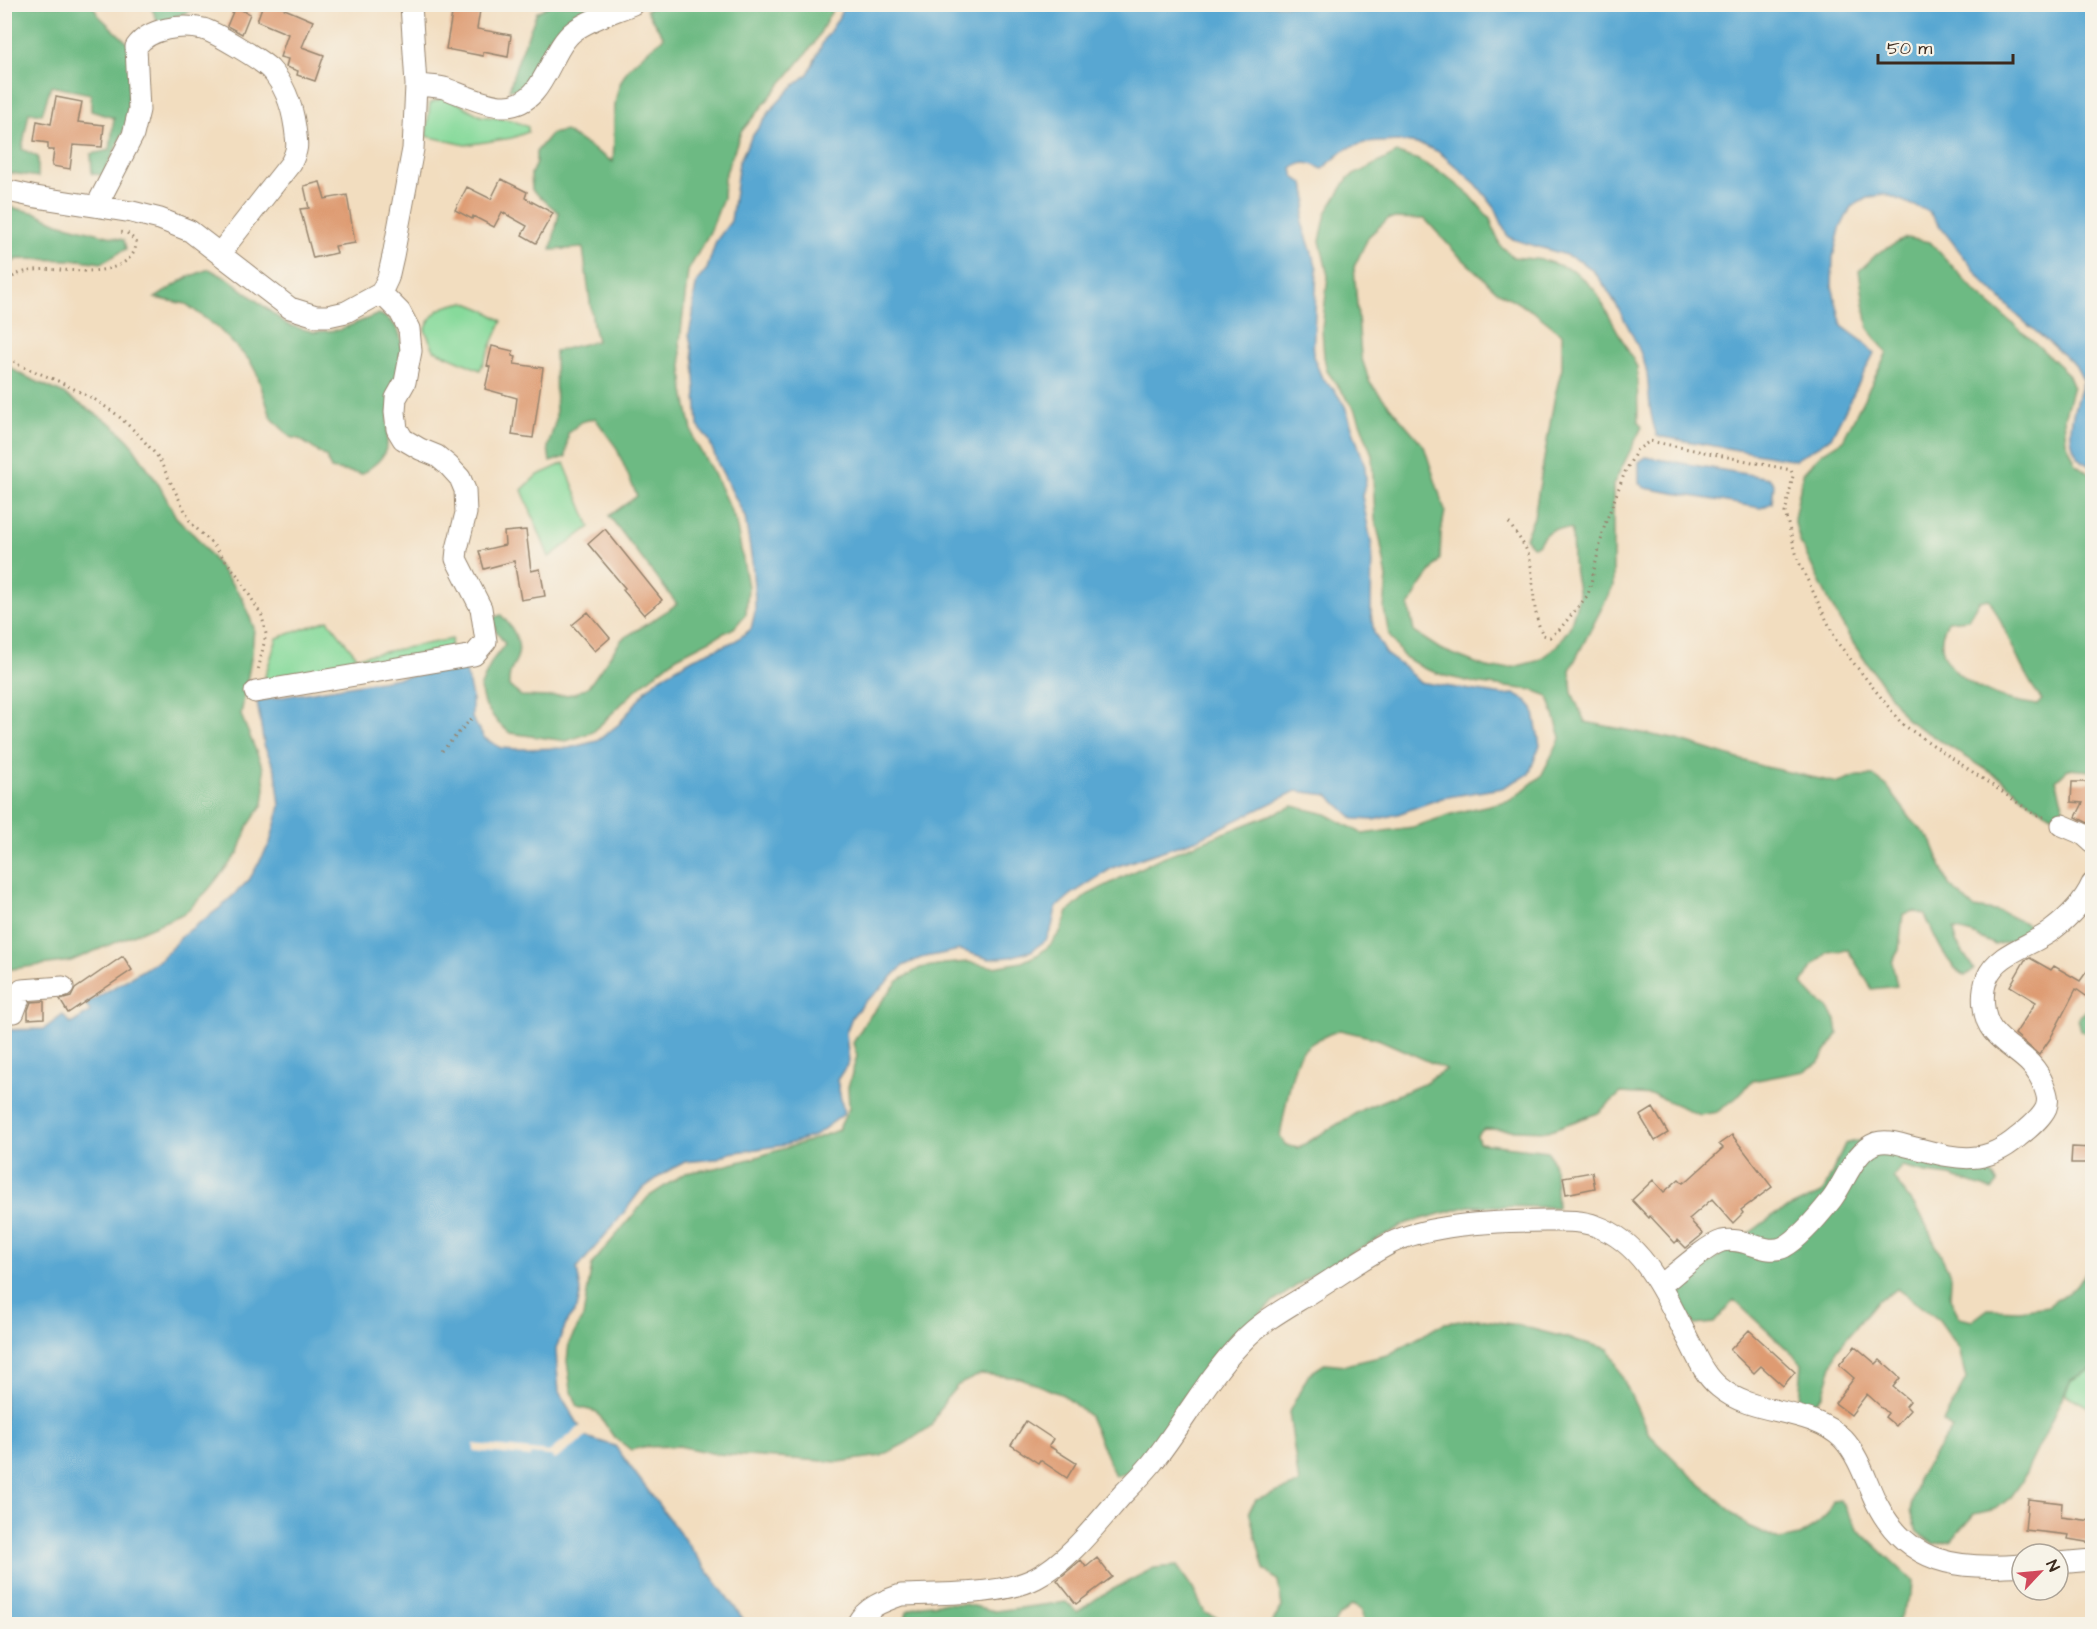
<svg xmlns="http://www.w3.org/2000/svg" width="2097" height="1629" font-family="'Architects Daughter',sans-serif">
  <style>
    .green { fill: #87da9b; stroke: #61825c; stroke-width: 1.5 }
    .forest { fill: #6dba83; stroke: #547250; stroke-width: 1.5; fill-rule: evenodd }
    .water { fill: #59a7d2; stroke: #4a6878; stroke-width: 1.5 }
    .pier { fill: #f2ddbf }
    .building { fill: #de9b72 }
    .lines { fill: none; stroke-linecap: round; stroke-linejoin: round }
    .minor-casing { stroke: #96846e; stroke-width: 23 }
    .path { stroke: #96846e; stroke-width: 3; stroke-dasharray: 1.5 4.5; stroke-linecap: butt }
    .minor { stroke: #fff; stroke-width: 21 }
  </style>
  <rect width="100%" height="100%" fill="#f7f3e8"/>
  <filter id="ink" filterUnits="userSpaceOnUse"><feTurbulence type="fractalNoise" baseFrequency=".0167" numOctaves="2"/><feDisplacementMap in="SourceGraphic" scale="12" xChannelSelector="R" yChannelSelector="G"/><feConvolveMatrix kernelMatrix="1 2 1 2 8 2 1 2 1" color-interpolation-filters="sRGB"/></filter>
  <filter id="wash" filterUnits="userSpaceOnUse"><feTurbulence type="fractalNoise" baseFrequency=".008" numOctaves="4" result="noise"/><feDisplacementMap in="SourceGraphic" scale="24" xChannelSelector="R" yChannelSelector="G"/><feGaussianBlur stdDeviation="1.35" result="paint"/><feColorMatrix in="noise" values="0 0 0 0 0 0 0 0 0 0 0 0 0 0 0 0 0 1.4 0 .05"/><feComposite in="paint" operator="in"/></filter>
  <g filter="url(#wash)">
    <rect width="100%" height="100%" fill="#f2ddbf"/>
    <!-- green -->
    <path class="green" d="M 443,98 L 458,103 L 481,116 L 512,120 L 528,127 L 528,132 L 512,138 L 465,145 L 426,136 L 430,103 Z
      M 465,302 L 485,310 L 502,321 L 480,370 L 434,350 L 425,330 C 433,308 444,306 465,302 Z
      M 564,463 L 590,527 L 549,557 L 522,490 L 536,476 Z
      M 328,620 L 357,657 L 452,639 L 450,648 L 267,685 L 265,676 L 277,638 Z
      M 2092,1369 L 2092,1409 L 2065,1394 L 2071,1380 Z"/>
    <!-- forest -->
    <path class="forest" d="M 659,4 L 835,5 L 814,44 L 741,132 L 724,178 L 723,198 L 711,230 L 688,271 L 680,341 L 684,392 L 694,440 L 714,474 L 736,522 L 748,587 L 746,614 L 734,628 L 677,657 L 639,687 L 593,732 L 566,741 L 510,733 L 498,723 L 484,704 L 480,688 L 492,661 L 505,644 L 496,631 L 492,618 L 501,615 C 512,627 523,642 517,658 C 512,669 508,674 509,686 L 521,696 L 547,697 L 574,694 L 589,686 L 622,639 L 650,622 L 677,604 L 609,516 L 637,496 L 616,447 L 595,418 L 581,422 L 568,433 L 566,457 L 550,462 L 548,447 L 556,419 L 555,351 L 597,341 L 593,324 L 583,248 L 551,250 L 559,213 L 532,190 L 531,174 L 536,163 L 536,152 L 551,134 L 565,131 L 613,162 C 616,130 608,95 629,68 C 639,57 653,47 664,37 L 646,10 Z
      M 5,5 L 93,5 L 98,15 L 131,46 L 127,125 L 103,175 L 92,174 L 91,154 L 110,150 L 114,118 L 91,111 L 91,94 L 51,86 L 42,114 L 29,112 L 22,149 L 38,157 L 38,177 L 5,172 Z
      M 155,5 L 203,5 L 159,24 L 152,9 Z
      M 550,5 L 601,5 C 591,9 573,18 566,27 C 548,46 538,90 509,90 L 516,66 L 537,12 Z
      M 1397,153 L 1416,159 L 1445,175 L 1470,195 L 1490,219 L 1500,245 L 1513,257 L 1543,260 L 1573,270 L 1595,290 L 1637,367 L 1638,421 L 1642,427 L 1613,485 L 1613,586 L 1570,670 L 1572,693 L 1585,722 L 1678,740 L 1761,766 L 1838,783 L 1858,776 L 1873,776 L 1887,786 L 1911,819 L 1931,840 L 1949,885 L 1974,908 L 2001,912 L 2029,925 L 2018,939 L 1995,945 L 1972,934 L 1954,929 L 1956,942 L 1974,969 L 1965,976 C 1947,967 1933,933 1925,915 L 1914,911 L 1903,914 L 1899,950 L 1892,962 L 1897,986 L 1872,989 L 1848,950 L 1828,952 L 1812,967 L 1802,984 L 1816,999 L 1828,1008 L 1836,1020 L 1838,1034 L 1818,1063 L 1805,1071 L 1752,1081 L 1736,1098 L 1717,1112 L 1700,1115 L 1654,1095 L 1621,1093 L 1598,1113 L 1548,1131 L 1484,1129 L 1477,1135 L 1479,1143 L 1548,1151 L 1555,1169 L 1557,1207 L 1469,1206 L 1407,1223 L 1316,1272 L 1271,1304 L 1232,1340 L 1179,1403 L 1151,1452 L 1128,1473 L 1115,1476 L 1089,1416 L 1063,1395 L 1020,1378 L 981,1374 L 958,1385 L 946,1399 L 931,1426 L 906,1443 L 881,1456 L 839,1462 L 716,1454 L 679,1446 L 643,1447 L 631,1450 L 613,1436 L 597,1412 L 578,1407 L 571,1389 L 567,1361 L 569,1343 L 583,1317 L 592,1264 L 648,1197 L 685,1173 L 716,1168 L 750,1159 L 815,1139 L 838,1130 L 849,1108 L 848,1087 L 857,1056 L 853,1043 L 866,1021 L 898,981 L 920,968 L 944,964 L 968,962 L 994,967 L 1022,962 L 1039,954 L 1050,945 L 1061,931 L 1068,912 L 1087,895 L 1158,859 L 1293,806 L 1326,814 L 1363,834 L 1413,827 L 1455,813 L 1511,800 L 1541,776 L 1561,737 L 1548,696 L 1532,690 L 1480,684 L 1445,676 L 1423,668 L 1403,656 L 1389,635 L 1384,609 L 1387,578 L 1380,539 L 1375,520 L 1372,455 L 1356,411 L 1327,371 L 1324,357 L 1322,329 L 1328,276 L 1320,241 L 1326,213 L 1348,178 ZM 1389,218 L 1425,219 L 1455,252 L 1497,291 L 1534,312 L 1562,334 L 1562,368 L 1555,395 L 1534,517 L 1525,538 L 1532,546 L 1538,545 C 1547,528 1554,527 1572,530 L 1573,563 L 1579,596 L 1570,627 L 1555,648 L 1537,661 L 1514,667 L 1491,669 L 1440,649 L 1414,632 L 1409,607 L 1419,588 L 1440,559 L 1441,532 L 1445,511 L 1424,446 L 1370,383 L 1361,356 L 1354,267 L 1369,236 ZM 1340,1030 L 1378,1039 L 1446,1069 L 1421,1085 L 1363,1109 L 1298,1148 L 1285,1145 L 1280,1136 C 1284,1117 1291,1068 1300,1054 C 1308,1043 1328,1034 1340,1030 Z
      M 5,206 L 36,213 L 58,223 L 124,240 L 126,249 L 102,263 L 80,260 L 17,259 L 5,268 Z
      M 1906,238 L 1930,242 L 1977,293 L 2033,341 L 2068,374 L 2073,386 L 2064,418 L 2066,441 L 2076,464 L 2092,476 L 2092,771 L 2068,769 L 2056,780 L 2065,812 L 2060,816 L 2051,815 L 2031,803 L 2003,780 L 1907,720 L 1853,643 L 1832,607 L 1800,542 L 1794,519 L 1803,473 L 1822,453 L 1843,440 L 1887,353 L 1868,328 L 1859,271 L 1878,253 ZM 1989,599 C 2008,632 2019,670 2042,700 L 2037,705 C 2025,703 2011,701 2000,697 C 1975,688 1939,669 1942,638 C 1942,632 1946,626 1948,621 L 1968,619 L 1979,601 Z
      M 209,269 L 230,280 L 288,325 L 314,332 L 339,330 L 379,314 C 422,332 393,385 388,419 C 386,432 390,443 383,455 C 379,463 369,468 362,474 L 331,469 L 326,457 L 299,439 L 290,437 L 271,417 L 257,374 L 250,361 L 218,328 L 186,304 L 155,298 L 186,278 Z
      M 4,363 L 20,374 L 64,394 L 112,424 L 130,442 L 159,485 L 176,517 L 197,538 L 242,597 L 254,628 L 252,653 L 241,715 L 263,768 L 265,788 L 263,804 L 248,826 L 239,852 L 208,890 L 185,913 L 71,961 L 5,970 Z
      M 2092,1005 L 2092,1034 L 2081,1031 L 2078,1018 Z
      M 1865,1139 L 1894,1151 L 1990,1173 L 1998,1183 L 1992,1190 L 1950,1176 L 1926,1173 L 1902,1167 L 1893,1177 L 1921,1215 L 1951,1276 L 1950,1299 L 1960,1318 L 1972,1321 L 1988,1309 L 2019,1310 L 2048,1306 L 2078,1284 L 2092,1262 L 2092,1369 L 2071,1380 L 2021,1483 L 2011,1497 L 1996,1509 L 1974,1514 L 1952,1540 L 1934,1544 L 1917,1532 L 1910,1511 L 1919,1475 L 1952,1429 L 1943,1422 L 1966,1379 L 1959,1348 L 1939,1320 L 1897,1289 L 1877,1301 L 1837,1350 L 1823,1395 L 1814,1404 L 1799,1401 L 1802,1363 L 1734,1300 L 1714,1323 L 1695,1325 L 1684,1314 L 1678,1286 L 1774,1215 L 1823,1192 L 1845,1144 Z
      M 1478,1319 L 1517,1325 L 1609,1349 L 1649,1434 L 1687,1472 L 1748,1526 L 1780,1540 L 1799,1536 L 1815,1526 L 1827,1514 L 1833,1501 L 1840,1500 L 1857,1528 L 1913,1581 L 1912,1593 L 1896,1624 L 1363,1624 L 1362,1610 L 1352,1605 L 1338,1617 L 1334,1624 L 1271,1624 L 1282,1607 L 1278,1581 L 1264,1569 L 1249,1511 L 1256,1500 L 1299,1484 L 1289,1412 L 1309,1374 L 1326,1363 L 1345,1365 L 1388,1355 L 1444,1323 Z
      M 1177,1566 L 1193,1589 L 1205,1613 L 1232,1624 L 944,1624 L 923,1619 L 905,1620 L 907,1611 L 922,1605 L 941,1603 L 964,1604 L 995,1611 L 1066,1602 L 1077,1612 L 1102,1595 L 1154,1568 Z"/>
    <!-- water -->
    <path class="water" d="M 844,5 L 2092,5 L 2092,467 C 2057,452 2074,408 2083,380 L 2075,365 L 2020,318 L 1983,281 L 1928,211 L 1885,194 L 1867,198 L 1851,207 L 1840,229 L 1833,257 L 1832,286 L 1842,326 L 1861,340 L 1874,353 L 1831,438 L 1795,460 L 1657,436 C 1648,411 1650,397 1647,373 C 1643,351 1605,277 1586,265 C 1563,250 1533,248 1508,237 L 1495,208 L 1476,184 L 1439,152 L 1423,145 L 1398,141 L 1364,143 L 1346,149 L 1322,169 C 1311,163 1303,160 1292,169 L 1294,177 L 1304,184 L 1307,199 L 1302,223 L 1317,268 L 1313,356 L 1322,378 L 1335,391 L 1345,406 L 1365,466 L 1366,481 L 1362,496 L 1372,547 L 1371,613 L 1374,633 L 1387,655 L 1405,668 L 1419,682 L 1503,695 L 1514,694 L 1527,701 L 1533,708 L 1540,745 L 1529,774 L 1502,788 L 1442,798 L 1398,814 L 1374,820 L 1354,819 L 1328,795 L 1296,791 L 1198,839 L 1112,868 L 1072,894 L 1056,908 L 1052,927 L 1046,940 L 1031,951 L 1010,957 L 989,959 L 960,950 L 921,958 L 903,966 L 877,992 L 865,1001 L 852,1017 L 846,1033 L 849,1062 L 837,1080 L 844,1114 L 814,1136 L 785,1145 L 730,1153 L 715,1159 L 685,1162 L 666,1172 L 641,1190 L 622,1215 L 577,1269 L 581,1291 L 577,1309 L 568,1320 L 556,1348 L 557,1368 L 559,1392 L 586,1437 L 615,1446 L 747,1624 L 5,1624 L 4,1030 L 44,1029 L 63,1015 L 71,1024 L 90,1012 L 86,1004 L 161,959 L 183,935 L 221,907 L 249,880 L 270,843 L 280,806 L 276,772 L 264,745 L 257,701 L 465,667 L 472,697 L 472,718 L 484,738 L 501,748 L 517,749 L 569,748 L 597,741 L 619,724 L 646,690 L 659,678 L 694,658 L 735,641 L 751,629 L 755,612 L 755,599 L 752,561 L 745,517 L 718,464 L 709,440 L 698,426 L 694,361 L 689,334 L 693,315 L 694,296 L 697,281 L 707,269 L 716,241 L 731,221 L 739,162 L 751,138 L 770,111 L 791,88 L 808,74 L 824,40 L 838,19 Z
      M 1646,457 L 1769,478 L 1774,484 L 1772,503 L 1761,508 L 1645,488 L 1639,483 L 1639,462 Z"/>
    <!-- pier -->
    <path class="pier" d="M 582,1425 L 589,1435 L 555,1460 L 551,1456 L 531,1454 L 531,1457 L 474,1451 L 474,1444 L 549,1452 Z"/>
    <g id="blocks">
      <!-- building -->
      <path class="building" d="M 263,4 L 273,4 L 313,21 L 302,47 L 324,55 L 315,81 L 297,75 L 298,71 L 286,67 L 288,59 L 280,57 L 288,34 L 257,21 Z
        M 463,4 L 481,4 L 477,29 L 511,35 L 508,57 L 483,52 L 483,56 L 446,49 L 453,8 L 462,10 Z
        M 235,7 L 250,14 L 242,34 L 227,26 Z
        M 56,97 L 82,102 L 78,122 L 104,125 L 102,147 L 73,145 L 70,169 L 52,166 L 54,150 L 48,150 L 48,143 L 34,141 L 37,121 L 51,124 Z
        M 501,179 L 527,192 L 525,198 L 553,213 L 536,243 L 522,235 L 527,226 L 502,212 L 494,227 L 473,216 L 472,219 L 455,210 L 467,187 L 491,199 Z
        M 320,182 L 325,199 L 347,195 L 355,243 L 335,246 L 337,253 L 313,258 L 300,209 L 309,208 L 304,186 Z
        M 492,346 L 513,351 L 512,356 L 516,357 L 514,364 L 543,368 L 533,438 L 512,435 L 517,398 L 485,389 L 490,367 L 487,366 Z
        M 605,529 L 662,600 L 644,615 L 623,590 L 625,588 L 588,544 Z
        M 526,530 L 531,571 L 540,569 L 545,596 L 521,600 L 514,561 L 484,569 L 479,551 L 505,545 L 504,532 Z
        M 588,612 L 610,638 L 595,651 L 572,625 Z
        M 2072,782 L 2092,782 L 2092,825 L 2076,817 L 2083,803 L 2071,802 Z
        M 123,956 L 132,970 L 68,1013 L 60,1000 L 71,997 L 75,989 Z
        M 2030,958 L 2051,970 L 2054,966 L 2080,981 L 2092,964 L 2092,1000 L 2076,989 L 2050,1039 L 2039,1055 L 2015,1034 L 2036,1002 L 2010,986 L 2025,960 Z
        M 44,1001 L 44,1018 L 28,1019 L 28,1010 L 31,1002 Z
        M 1653,1108 L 1668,1133 L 1655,1141 L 1640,1116 Z
        M 1732,1135 L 1772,1187 L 1741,1210 L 1743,1213 L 1733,1223 L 1712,1199 L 1689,1219 L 1703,1234 L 1686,1248 L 1678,1240 L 1675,1243 L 1650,1216 L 1649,1218 L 1632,1200 L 1653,1180 L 1664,1192 L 1679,1179 L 1683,1183 L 1689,1179 L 1723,1148 L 1719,1144 Z
        M 2072,1147 L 2092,1148 L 2092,1163 L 2071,1163 Z
        M 1592,1172 L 1595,1188 L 1566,1194 L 1563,1177 Z
        M 1749,1330 L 1795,1372 L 1783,1386 L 1761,1366 L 1754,1373 L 1730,1350 Z
        M 1855,1346 L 1876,1364 L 1880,1360 L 1900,1378 L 1893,1387 L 1910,1401 L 1906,1406 L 1910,1410 L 1896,1426 L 1885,1417 L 1888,1413 L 1867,1394 L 1851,1415 L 1835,1403 L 1854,1378 L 1839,1365 Z
        M 1026,1421 L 1053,1439 L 1049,1446 L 1076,1463 L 1067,1478 L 1040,1460 L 1038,1463 L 1011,1445 Z
        M 2028,1499 L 2062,1503 L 2061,1517 L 2092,1521 L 2092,1543 L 2068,1539 L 2069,1535 L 2025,1530 Z
        M 1097,1558 L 1112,1577 L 1076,1604 L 1057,1580 L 1081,1560 L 1086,1567 Z"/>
    </g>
  </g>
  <g filter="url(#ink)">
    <use href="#blocks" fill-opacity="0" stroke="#96846e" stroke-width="1.5"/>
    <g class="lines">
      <!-- minor casing -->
      <g class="minor-casing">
        <path id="minor" d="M 416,85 C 425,86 435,86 444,88 C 461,94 488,107 506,106 C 546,104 548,51 574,31 C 590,19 614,12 633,4
          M 4,190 L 36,197 L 132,212 L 160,219 L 190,231 L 290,308 L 316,316 L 328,316 L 346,312 L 381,293 L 388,278 L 393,256 L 413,149 L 416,85 L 411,4
          M 97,205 L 133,135 L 139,110 L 136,47 C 149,28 182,24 203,29 C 215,32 261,60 270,69 C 285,85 292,106 295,127 C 297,144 299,147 291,163 L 220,253
          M 255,692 L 474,655 L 486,641 L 481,608 L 456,559 L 457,549 L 466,513 L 465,490 L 460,478 L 449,466 L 437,456 L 420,449 L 403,439 L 397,429 L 395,412 L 396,398 L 405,382 L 411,351 L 409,329 L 400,312 L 381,293
          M 2062,825 L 2083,834 L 2092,842
          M 4,1012 L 14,1012 L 22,990 L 63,987
          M 1660,1286 C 1674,1275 1707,1245 1722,1241 C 1744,1236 1766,1256 1784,1247 C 1799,1239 1821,1213 1832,1199 C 1845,1182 1854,1151 1876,1143 C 1885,1140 1898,1143 1907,1146 C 1950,1156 1980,1170 2018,1137 C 2027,1130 2041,1119 2046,1108 C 2049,1100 2047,1094 2044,1086 C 2033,1056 2010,1052 1993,1031 C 1982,1017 1981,993 1987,978 C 1997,953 2031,946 2051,931 C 2068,918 2084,902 2092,884
          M 2058,1563 L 2092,1560
          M 857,1624 C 866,1607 884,1601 901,1595 C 940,1593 1002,1596 1036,1578 C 1069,1561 1098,1522 1123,1494 C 1133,1484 1143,1474 1152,1463 C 1183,1424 1207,1378 1242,1342 C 1261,1321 1288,1307 1312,1292 C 1338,1276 1364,1257 1391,1243 C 1430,1224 1502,1221 1546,1221 C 1563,1221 1580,1220 1596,1226 C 1645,1243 1666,1297 1688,1339 C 1697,1356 1704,1375 1719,1387 C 1754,1417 1809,1406 1843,1439 C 1859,1456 1866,1481 1876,1502 C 1907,1565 1959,1570 2022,1565"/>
      </g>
      <!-- path -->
      <path class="path" d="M 4,285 C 29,253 87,284 123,263 C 132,257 136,252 136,241 L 127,233 L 120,232
        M 4,354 L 19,365 L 58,381 L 94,399 L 116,414 L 138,434 L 158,457 L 191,523 L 214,546 L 238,576 L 262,616 L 266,634 L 258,671
        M 1509,523 C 1516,534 1528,548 1530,560 C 1535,586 1531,611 1543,635 L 1550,637 L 1559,630 L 1588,595 L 1605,524 L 1625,472 L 1637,450 L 1650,441 L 1791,470 L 1793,476 L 1785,513 L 1798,560 L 1837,642 L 1902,724 L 2033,813 L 2046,818
        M 442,751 L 472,718"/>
      <!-- minor -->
      <use href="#minor" class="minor"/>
    </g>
  </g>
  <!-- margin -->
  <rect width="2097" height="1629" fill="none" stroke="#f7f3e8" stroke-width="24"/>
  <!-- north arrow -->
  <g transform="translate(2040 1572) rotate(64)"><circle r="28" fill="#f7f3e8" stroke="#aca397" stroke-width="1.5"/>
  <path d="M0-4.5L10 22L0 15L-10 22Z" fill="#d1495b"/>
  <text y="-9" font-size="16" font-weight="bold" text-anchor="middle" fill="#3b2a1e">N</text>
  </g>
  <!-- scale -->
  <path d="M1878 54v9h135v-9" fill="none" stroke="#3b2a1e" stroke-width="3"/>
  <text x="1887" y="54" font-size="18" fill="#3b2a1e" stroke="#f7f3e8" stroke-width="4.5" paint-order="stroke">50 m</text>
</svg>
